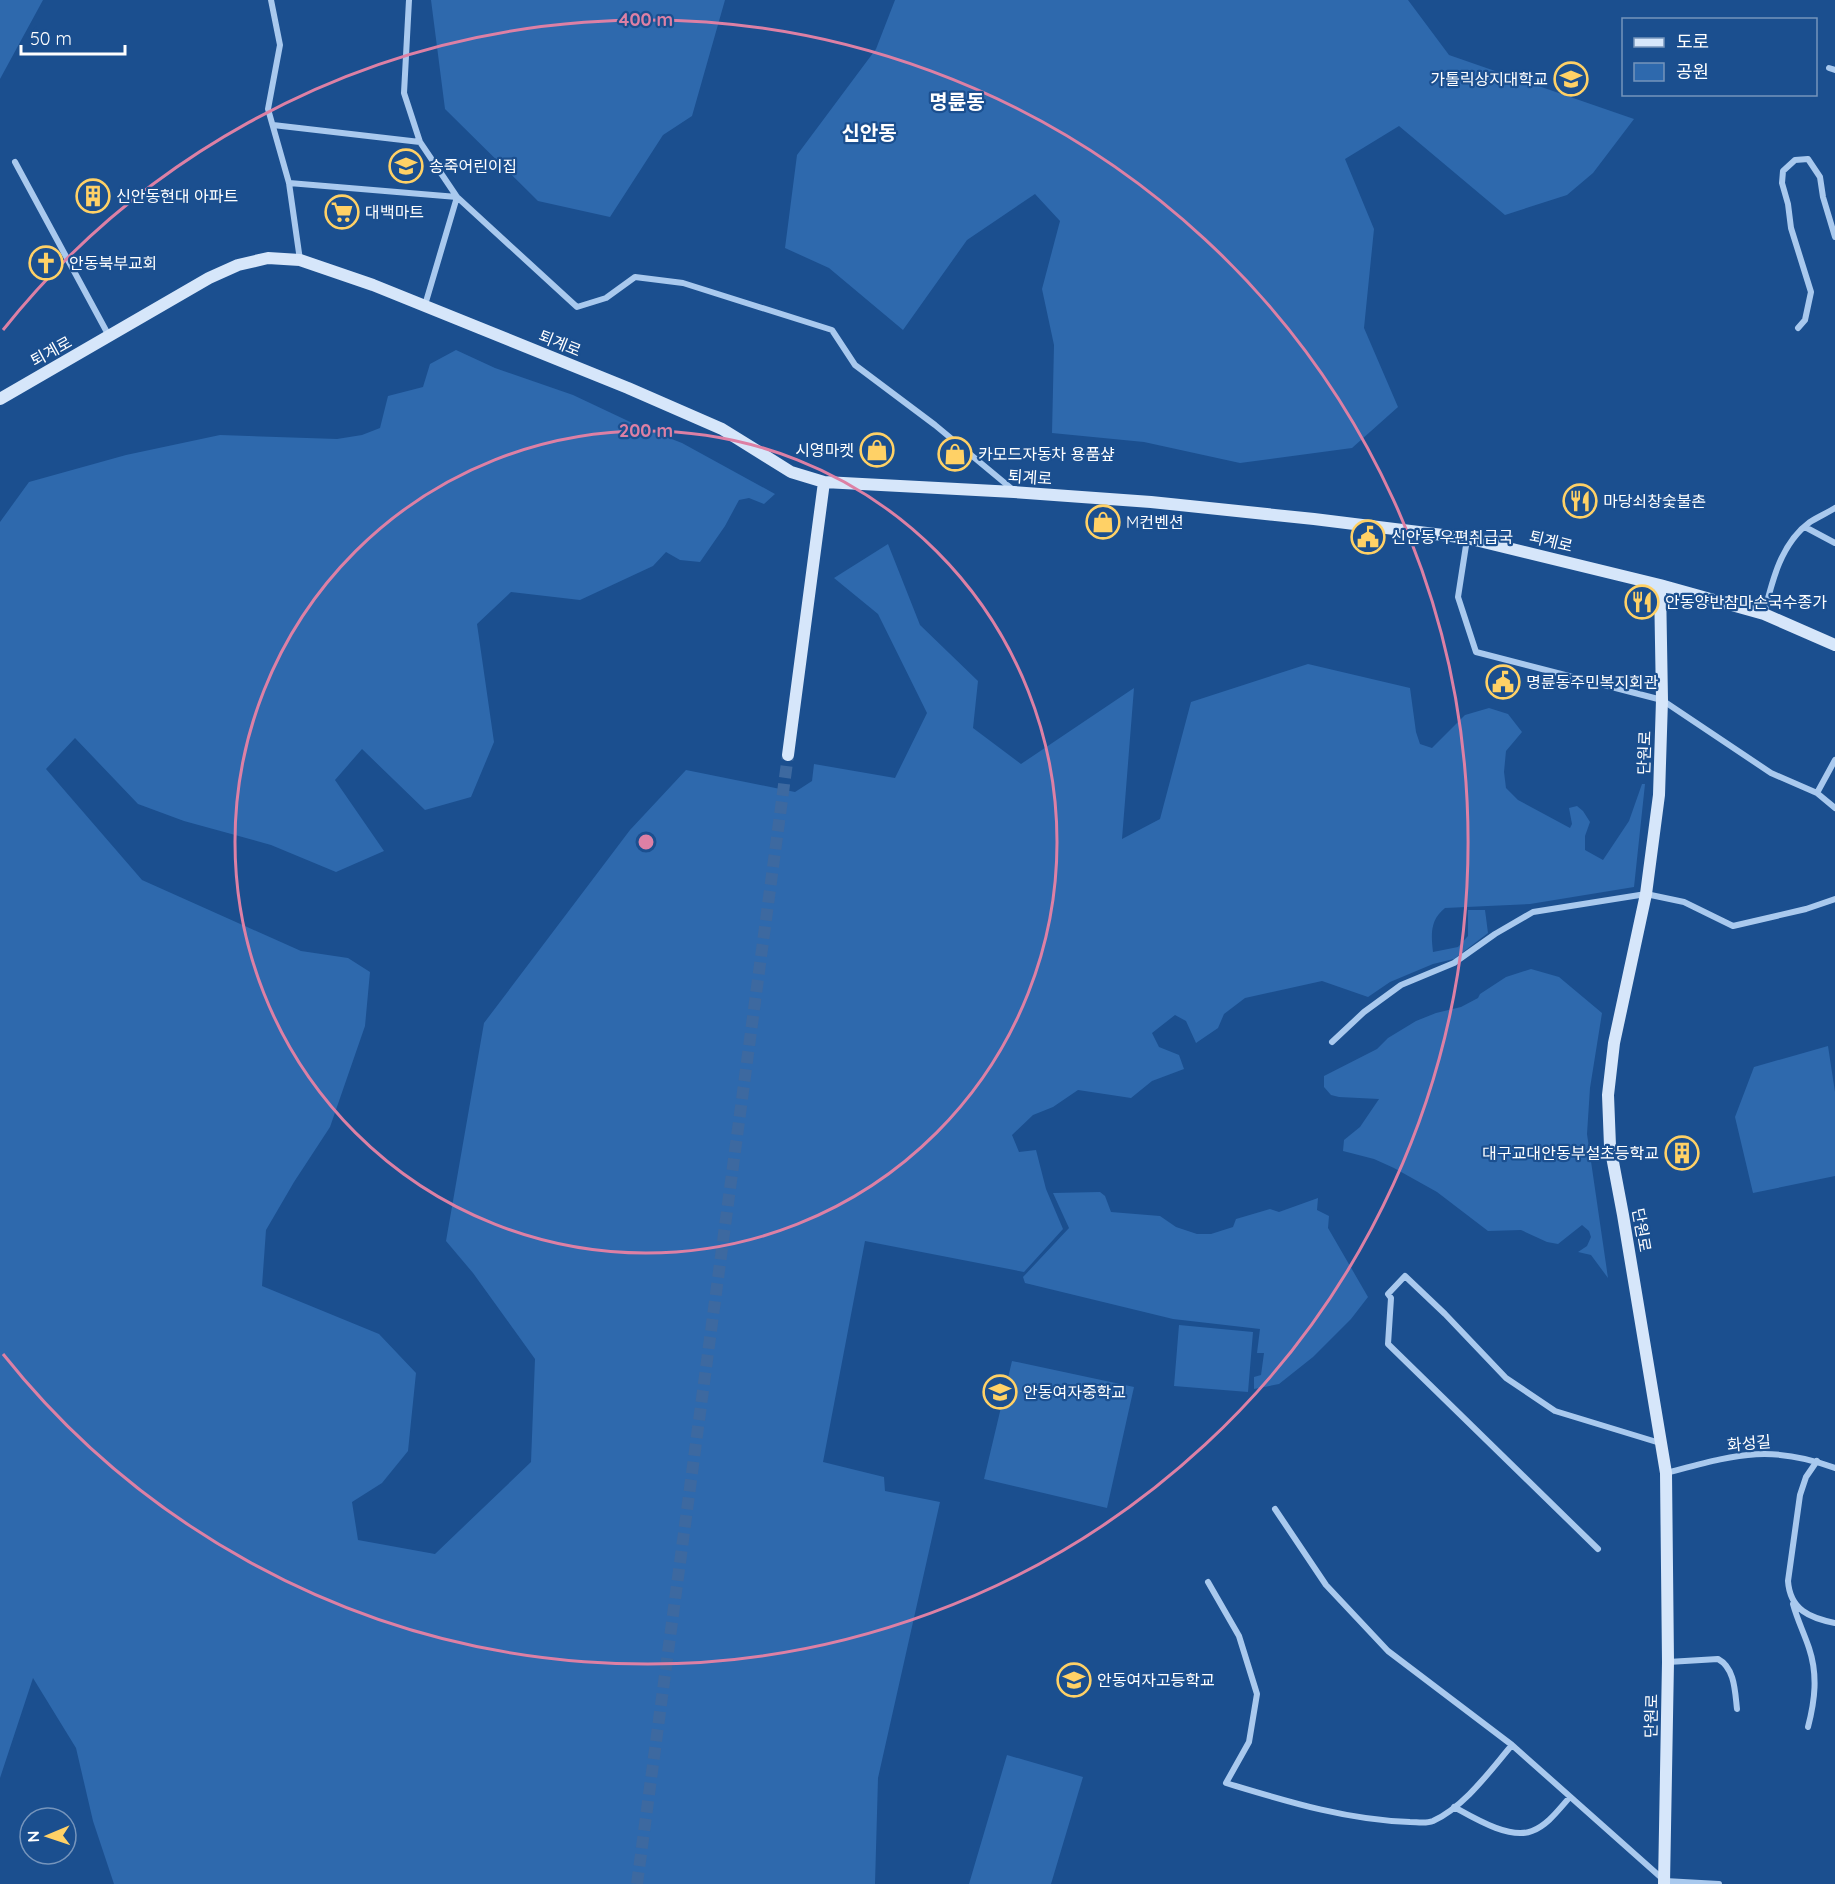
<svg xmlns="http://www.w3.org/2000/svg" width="1835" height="1884" font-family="Quicksand,'Noto Sans KR',sans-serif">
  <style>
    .green { fill: #2e69ad }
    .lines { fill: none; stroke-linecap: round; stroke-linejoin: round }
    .secondary-tunnel { stroke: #3d69a0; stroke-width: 12; stroke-dasharray: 12 6; stroke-linecap: butt }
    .street { stroke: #a9c9ee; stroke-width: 6 }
    .secondary { stroke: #d6e6fa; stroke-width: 12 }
    .ring { fill: none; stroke: #dd80a5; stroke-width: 3 }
    .labels { text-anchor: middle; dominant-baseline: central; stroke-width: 4.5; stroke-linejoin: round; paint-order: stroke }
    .poi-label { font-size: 16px; fill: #fff; stroke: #1b4f8f; text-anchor: start }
    .street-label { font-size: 16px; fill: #fff; stroke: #1b4f8f }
    .quarter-label { font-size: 20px; font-weight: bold; fill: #fff; stroke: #1b4f8f }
    .centre { fill: #dd80a5; stroke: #1b4f8f; stroke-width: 3 }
    .ring-label { font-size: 18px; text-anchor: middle; font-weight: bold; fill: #dd80a5; stroke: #1b4f8f; stroke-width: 4.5; stroke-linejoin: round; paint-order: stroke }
  </style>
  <rect width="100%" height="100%" fill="#1b4f8f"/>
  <!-- green -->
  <path class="green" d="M 0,0 L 43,0 L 0,79 Z
    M 431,0 L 725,0 L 692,116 L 663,135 L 610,217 L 538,201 L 445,109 Z
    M 895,0 L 1408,0 L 1449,55 L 1634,119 L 1593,173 L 1567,195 L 1505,215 L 1399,126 L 1345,159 L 1374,229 L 1364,328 L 1398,407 L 1352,448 L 1240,463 L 1144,442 L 1052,433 L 1054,345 L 1042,289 L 1060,221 L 1035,194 L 967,240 L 903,330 L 829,268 L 785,248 L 797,155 L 876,49 Z
    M 456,350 L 495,368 L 573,395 L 643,428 L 682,443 L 775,494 L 764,504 L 749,498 L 739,500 L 725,526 L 700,562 L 680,560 L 666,552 L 653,566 L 580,600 L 511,592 L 477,624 L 494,742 L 471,797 L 425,810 L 362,749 L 335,780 L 384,851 L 336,872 L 271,845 L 184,821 L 138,804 L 75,738 L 46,769 L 142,880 L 301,951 L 348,958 L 370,972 L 365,1026 L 330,1127 L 294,1182 L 266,1230 L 262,1286 L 379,1334 L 416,1373 L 408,1451 L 382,1483 L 352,1502 L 358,1540 L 435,1554 L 531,1462 L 535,1359 L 473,1273 L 446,1241 L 484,1023 L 630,830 L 686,770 L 795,792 L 812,781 L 814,764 L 895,778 L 927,713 L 878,614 L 834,578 L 888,544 L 920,625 L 978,681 L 973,728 L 1021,764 L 1134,688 L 1122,839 L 1160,819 L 1191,702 L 1308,664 L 1410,688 L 1416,732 L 1420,744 L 1432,748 L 1465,715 L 1489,708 L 1508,714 L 1522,732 L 1506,751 L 1504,772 L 1506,788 L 1518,800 L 1570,828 L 1572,824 L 1569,808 L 1577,806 L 1583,811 L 1590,822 L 1585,836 L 1585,850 L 1603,860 L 1629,821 L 1642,784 L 1645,784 L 1634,887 L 1530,904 L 1445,908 C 1430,920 1431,934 1433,952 L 1458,947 L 1468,936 L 1468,910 L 1485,910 L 1488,933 L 1454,959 L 1433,964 L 1390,982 L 1368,997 L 1322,981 L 1245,998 L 1224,1014 L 1218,1028 L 1196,1043 L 1186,1021 L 1175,1015 L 1152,1033 L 1159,1047 L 1179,1055 L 1184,1069 L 1152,1081 L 1131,1098 L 1078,1090 L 1053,1107 L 1033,1115 L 1012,1135 L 1019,1152 L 1036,1150 L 1046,1189 L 1063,1229 L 1024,1272 L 865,1241 L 823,1462 L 884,1477 L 885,1491 L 940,1502 L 878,1778 L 875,1884 L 114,1884 L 93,1821 L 76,1748 L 33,1678 L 0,1778 L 0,522 L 29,482 L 126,455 L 220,435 L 337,439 L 362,435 L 380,428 L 388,396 L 423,387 L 430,364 Z
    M 1531,969 L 1559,977 L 1602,1013 L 1590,1088 L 1587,1134 L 1608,1278 L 1591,1255 L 1578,1252 L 1587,1246 L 1591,1237 L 1589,1231 L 1582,1225 L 1558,1244 L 1547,1242 L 1521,1230 L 1488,1231 L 1437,1192 L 1394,1168 L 1374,1159 L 1343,1151 L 1344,1140 L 1360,1127 L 1379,1099 L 1339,1097 L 1331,1095 L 1324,1087 L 1324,1076 L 1377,1049 L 1388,1038 L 1416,1021 L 1436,1013 L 1461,1007 L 1478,998 L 1480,994 L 1506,977 Z
    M 1828,1046 L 1835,1092 L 1835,1176 L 1753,1193 L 1735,1117 L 1754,1067 Z
    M 1100,1192 L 1105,1196 L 1111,1212 L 1160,1216 L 1176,1227 L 1197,1234 L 1211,1234 L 1233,1227 L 1236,1219 L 1270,1209 L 1279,1212 L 1318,1198 L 1317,1210 L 1329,1216 L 1328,1228 L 1368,1297 L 1351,1319 L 1313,1357 L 1279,1384 L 1254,1389 L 1254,1377 L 1261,1375 L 1264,1353 L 1257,1353 L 1260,1329 L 1173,1319 L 1025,1283 L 1023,1277 L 1069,1228 L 1053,1193 Z
    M 1179,1325 L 1253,1332 L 1248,1392 L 1174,1386 Z
    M 1012,1361 L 1134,1387 L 1107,1508 L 984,1479 Z
    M 1007,1755 L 1083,1777 L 1051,1884 L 969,1884 Z"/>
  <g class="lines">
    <!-- secondary-tunnel -->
    <path class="secondary-tunnel" d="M 637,1884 L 788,755"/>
    <!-- street -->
    <path class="street" d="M 271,0 L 280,45 L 268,109 L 289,183 L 300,260
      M 409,0 L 404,93 L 420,142 L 457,197 L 577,307 L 606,298 L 635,277 L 683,283 L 832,330 L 855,365 L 935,425 L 1012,489
      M 1829,68 L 1835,70
      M 273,125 L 420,142
      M 15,162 L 109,336
      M 289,183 L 457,197
      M 425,305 L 457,197
      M 1798,328 L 1805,320 L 1811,292 L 1791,228 L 1788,204 L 1782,183 L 1783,171 L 1795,160 L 1808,159 L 1820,177 L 1823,197 L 1835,237
      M 1805,527 L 1835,543
      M 1467,539 L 1458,597 L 1476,652 L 1662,700 L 1771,773 L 1817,793 L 1835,808
      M 1764,614 C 1772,581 1781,543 1810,522 C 1818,517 1827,513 1835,508
      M 1817,793 L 1835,760
      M 1332,1042 L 1364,1012 L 1401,985 L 1454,963 L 1495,934 L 1533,912 L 1646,894 L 1684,902 L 1733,926 L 1806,909 L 1835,899
      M 1817,1461 L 1806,1477 L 1800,1495 L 1788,1581 C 1790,1610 1810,1618 1835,1623
      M 1666,1473 C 1732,1456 1768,1443 1835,1468
      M 1275,1509 L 1326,1585 L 1388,1651 L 1512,1745 L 1665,1881 L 1719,1884
      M 1598,1549 L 1388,1344 L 1391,1298 L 1388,1294 L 1405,1276 L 1445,1314 L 1506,1378 L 1555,1411 L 1660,1443
      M 1208,1582 L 1239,1636 L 1257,1694 L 1249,1742 L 1226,1783 C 1286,1801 1346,1820 1410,1822 C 1417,1822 1426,1824 1433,1821 C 1465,1806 1489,1772 1512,1745
      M 1793,1604 C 1797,1619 1804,1633 1809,1648 C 1818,1675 1815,1700 1808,1727
      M 1668,1662 L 1718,1659 C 1735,1668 1735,1692 1737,1709
      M 1454,1807 C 1474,1818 1510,1840 1532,1831 C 1548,1825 1559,1809 1570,1797"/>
    <!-- secondary -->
    <path class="secondary" d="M 0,399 L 209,278 L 238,265 L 268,258 L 300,260 L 373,285 L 628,388 L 722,429 L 791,472 L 824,482 L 1014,492 L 1151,502 L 1314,519 L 1467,538 L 1660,585 L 1764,614 L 1835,645
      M 1660,585 L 1662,700 L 1659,795 L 1646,894 L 1614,1043 L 1608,1095 L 1610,1146 L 1623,1215 L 1666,1473 L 1668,1662 L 1664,1884
      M 788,755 L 824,482"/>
  </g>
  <!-- distance rings -->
  <g class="ring">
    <circle cx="646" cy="842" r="411"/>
    <path d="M3 330A822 822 0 1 1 3 1354"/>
  </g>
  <!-- icons -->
  <defs>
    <g id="university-ring" transform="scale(1.725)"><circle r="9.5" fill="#1b4f8f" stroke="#ffd166" stroke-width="1.5"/><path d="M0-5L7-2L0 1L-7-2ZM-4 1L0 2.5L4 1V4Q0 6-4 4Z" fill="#ffd166"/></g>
    <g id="school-ring" transform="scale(1.725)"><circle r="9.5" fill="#1b4f8f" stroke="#ffd166" stroke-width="1.5"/><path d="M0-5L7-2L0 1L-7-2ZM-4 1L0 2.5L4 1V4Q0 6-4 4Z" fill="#ffd166"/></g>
    <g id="building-ring" transform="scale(1.725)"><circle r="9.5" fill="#1b4f8f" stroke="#ffd166" stroke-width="1.5"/><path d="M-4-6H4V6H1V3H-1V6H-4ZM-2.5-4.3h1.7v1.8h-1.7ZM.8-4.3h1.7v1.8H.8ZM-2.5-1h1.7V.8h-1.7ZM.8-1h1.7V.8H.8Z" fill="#ffd166"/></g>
    <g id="supermarket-ring" transform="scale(1.725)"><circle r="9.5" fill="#1b4f8f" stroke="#ffd166" stroke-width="1.5"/><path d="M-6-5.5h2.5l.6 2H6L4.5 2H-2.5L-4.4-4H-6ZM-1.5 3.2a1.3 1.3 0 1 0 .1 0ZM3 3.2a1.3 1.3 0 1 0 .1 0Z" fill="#ffd166"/></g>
    <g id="church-ring" transform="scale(1.725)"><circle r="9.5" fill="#1b4f8f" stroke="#ffd166" stroke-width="1.5"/><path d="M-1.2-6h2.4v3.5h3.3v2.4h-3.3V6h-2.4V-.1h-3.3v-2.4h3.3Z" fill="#ffd166"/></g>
    <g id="shop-ring" transform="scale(1.725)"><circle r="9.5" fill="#1b4f8f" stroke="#ffd166" stroke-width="1.5"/><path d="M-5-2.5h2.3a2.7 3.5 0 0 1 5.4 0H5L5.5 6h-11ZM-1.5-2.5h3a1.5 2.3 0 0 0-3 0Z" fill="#ffd166"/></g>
    <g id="restaurant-ring" transform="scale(1.725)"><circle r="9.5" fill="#1b4f8f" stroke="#ffd166" stroke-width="1.5"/><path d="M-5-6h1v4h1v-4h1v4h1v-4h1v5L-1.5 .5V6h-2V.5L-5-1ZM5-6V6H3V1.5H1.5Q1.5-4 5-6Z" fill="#ffd166"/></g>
    <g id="civic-ring" transform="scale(1.725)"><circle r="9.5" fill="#1b4f8f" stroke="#ffd166" stroke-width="1.5"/><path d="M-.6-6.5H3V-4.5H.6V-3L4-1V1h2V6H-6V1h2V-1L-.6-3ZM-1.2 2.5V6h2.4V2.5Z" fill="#ffd166"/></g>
  </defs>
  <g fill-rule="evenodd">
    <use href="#university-ring" x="1571" y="79"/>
    <use href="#school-ring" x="406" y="166"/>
    <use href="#building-ring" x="93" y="196"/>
    <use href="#supermarket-ring" x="342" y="212"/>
    <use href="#church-ring" x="46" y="263"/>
    <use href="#shop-ring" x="877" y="450"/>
    <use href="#shop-ring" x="955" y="454"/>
    <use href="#restaurant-ring" x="1580" y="501"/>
    <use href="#shop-ring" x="1103" y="522"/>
    <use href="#civic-ring" x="1368" y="537"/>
    <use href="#restaurant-ring" x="1642" y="602"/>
    <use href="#civic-ring" x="1503" y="682"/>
    <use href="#building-ring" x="1682" y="1153"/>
    <use href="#school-ring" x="1000" y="1392"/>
    <use href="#school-ring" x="1074" y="1680"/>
  </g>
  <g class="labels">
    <!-- poi labels -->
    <g class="poi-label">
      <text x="1548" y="79" text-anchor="end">가톨릭상지대학교</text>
      <text x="429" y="166">송죽어린이집</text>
      <text x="116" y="196">신안동현대 아파트</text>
      <text x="365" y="212">대백마트</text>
      <text x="69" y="263">안동북부교회</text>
      <text x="854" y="450" text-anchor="end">시영마켓</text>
      <text x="978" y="454">카모드자동차 용품샾</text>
      <text x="1603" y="501">마당쇠창숯불촌</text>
      <text x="1126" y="522">M컨벤션</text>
      <text x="1391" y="537">신안동 우편취급국</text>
      <text x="1665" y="602">안동양반참마손국수종가</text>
      <text x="1526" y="682">명륜동주민복지회관</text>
      <text x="1659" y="1153" text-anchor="end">대구교대안동부설초등학교</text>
      <text x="1023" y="1392">안동여자중학교</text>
      <text x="1097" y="1680">안동여자고등학교</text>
    </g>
    <!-- street labels -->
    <g class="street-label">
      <text transform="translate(560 343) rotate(22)">퇴계로</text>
      <text transform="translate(51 351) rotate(-29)">퇴계로</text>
      <text transform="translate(1030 477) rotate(4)">퇴계로</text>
      <text transform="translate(1551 541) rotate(14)">퇴계로</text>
      <text transform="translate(1644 753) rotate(-88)">단원로</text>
      <text transform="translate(1642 1230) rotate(80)">단원로</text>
      <text transform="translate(1749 1443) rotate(-5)">화성길</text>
      <text transform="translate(1651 1716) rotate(-89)">단원로</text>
    </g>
    <!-- quarter labels -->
    <g class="quarter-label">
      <text x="957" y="101">명륜동</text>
      <text x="869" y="132">신안동</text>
    </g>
  </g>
  <circle cx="646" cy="842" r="9" class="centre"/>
  <g class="ring-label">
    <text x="646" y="26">400 m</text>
    <text x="646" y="437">200 m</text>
  </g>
  <!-- legend -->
  <rect x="1622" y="18" width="195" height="78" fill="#1b4f8f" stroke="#7695bc" stroke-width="1.5"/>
  <rect x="1634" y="38" width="30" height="9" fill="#d6e6fa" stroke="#7695bc" stroke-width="1.5"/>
  <text x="1676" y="48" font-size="18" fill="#ffffff">도로</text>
  <rect x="1634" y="63" width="30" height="18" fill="#2e69ad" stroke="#7695bc" stroke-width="1.5"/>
  <text x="1676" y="78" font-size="18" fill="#ffffff">공원</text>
  <!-- north arrow -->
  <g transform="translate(48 1836) rotate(268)"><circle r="28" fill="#1b4f8f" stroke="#7695bc" stroke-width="1.5"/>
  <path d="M0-4.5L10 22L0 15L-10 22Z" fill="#ffd166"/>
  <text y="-9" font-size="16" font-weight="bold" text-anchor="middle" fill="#ffffff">N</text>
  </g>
  <!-- scale -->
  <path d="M21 45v9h104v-9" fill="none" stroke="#ffffff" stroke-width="3"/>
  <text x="30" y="45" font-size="18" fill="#ffffff" stroke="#1b4f8f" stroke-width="4.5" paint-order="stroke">50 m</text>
</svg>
